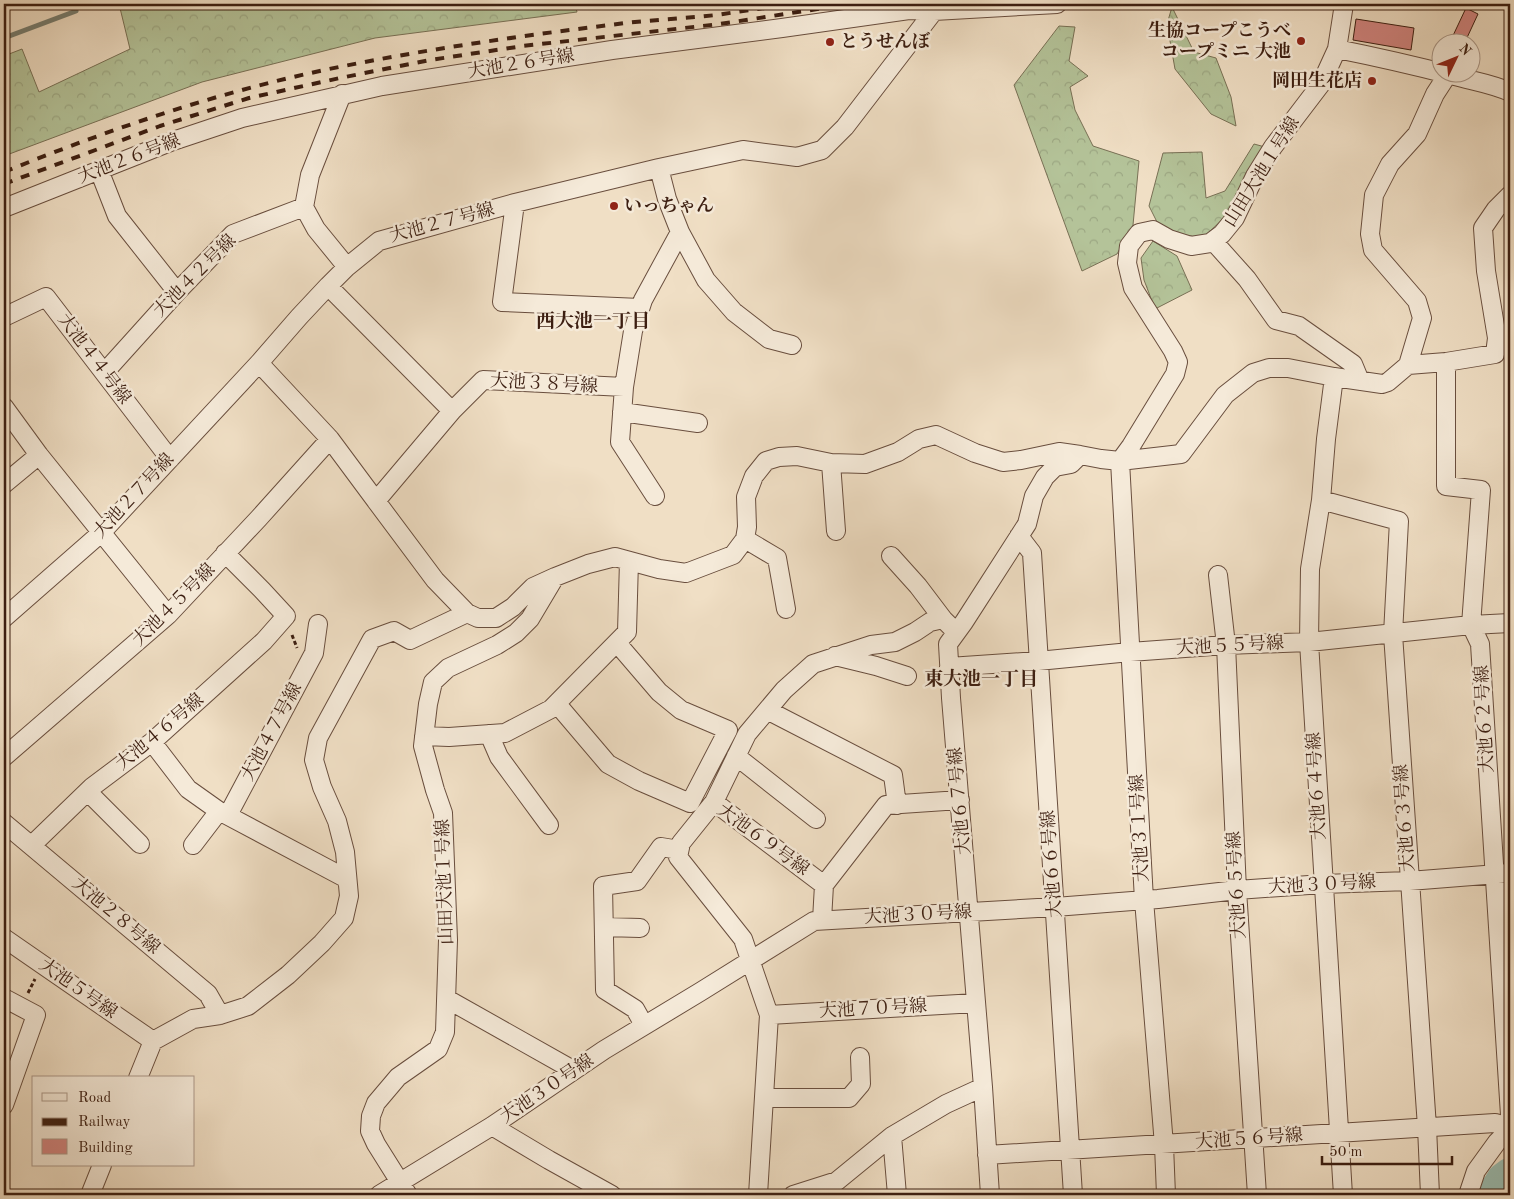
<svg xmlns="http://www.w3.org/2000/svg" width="1514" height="1199" font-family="'Old Standard TT','Noto Serif JP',serif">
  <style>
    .forest { fill: url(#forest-crowns); stroke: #787055 }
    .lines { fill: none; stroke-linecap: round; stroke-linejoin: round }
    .stream { stroke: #757d71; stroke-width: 5 }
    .river { stroke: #9bbdb1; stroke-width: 31 }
    .building { fill: #d38581; stroke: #3c1e11 }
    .minor-casing { stroke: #694e3e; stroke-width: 20 }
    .path { stroke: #3c1e11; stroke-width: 3; stroke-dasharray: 4 2.5; stroke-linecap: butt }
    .minor { stroke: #f5ead9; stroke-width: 18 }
    .rail { stroke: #3c1e11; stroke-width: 4; stroke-dasharray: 9 9; stroke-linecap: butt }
    .poi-dot { fill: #8f2418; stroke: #f5ead9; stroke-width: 2 }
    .labels { text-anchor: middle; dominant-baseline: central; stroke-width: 5; stroke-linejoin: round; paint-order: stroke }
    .poi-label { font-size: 18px; font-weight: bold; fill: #3c1e11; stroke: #f5ead9; text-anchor: end }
    .street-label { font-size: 18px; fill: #3c1e11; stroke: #f5ead9 }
    .neighbourhood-label { font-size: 19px; font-weight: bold; fill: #3c1e11; stroke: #f5ead9 }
  </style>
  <defs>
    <pattern id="forest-crowns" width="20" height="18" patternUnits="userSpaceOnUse" patternTransform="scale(1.25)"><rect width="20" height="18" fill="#b4c399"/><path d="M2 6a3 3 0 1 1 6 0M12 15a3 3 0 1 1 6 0" fill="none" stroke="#9ca783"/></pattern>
  </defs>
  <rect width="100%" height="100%" fill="#f0dfc5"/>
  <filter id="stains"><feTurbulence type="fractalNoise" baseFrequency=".004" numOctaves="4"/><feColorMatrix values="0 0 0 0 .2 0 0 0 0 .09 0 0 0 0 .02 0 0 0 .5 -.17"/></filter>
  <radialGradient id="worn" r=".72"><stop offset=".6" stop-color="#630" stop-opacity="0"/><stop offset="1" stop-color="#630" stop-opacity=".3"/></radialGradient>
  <!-- forest -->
  <path class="forest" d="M 119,4 L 575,4 L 577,12 L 375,38 L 202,82 L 4,156 L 4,56 L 22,49 L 39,92 L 130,49 Z
    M 1172,7 L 1194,52 L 1216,58 L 1231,97 L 1236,126 L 1211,114 L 1175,69 L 1167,24 Z
    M 1059,26 L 1075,27 L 1069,61 L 1088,76 L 1070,87 L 1075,110 L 1093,146 L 1139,161 L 1133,225 L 1117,254 L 1082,271 L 1014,85 Z
    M 1254,144 L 1265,147 L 1222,220 L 1199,241 L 1161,230 L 1149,206 L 1163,153 L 1202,152 L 1206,198 L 1225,191 Z
    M 1153,241 L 1177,256 L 1192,290 L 1155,309 L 1144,280 L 1141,258 Z"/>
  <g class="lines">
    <!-- stream -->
    <path class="stream" d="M 4,38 L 76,11"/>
    <!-- river -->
    <path class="river" d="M 1492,1195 L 1502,1179 L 1510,1173"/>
  </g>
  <!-- building -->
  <path class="building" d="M 1466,8 L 1478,14 L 1465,42 L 1450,42 Z
    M 1356,19 L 1414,28 L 1411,50 L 1353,40 Z"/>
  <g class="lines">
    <!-- minor casing -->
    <g class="minor-casing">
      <path id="minor" d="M 1337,49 C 1377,57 1416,66 1455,76 C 1473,81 1493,84 1510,92
        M 342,94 L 310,175 L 304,207 L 316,229 L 347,267
        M 99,170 L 117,216 L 177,292
        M 515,203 L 502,302 L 640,308
        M 4,208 L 173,141 L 242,118 L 382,86 L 612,50 L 782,28 L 909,10 L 934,11 L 1057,4
        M 680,232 L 706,280 L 734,312 L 769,339 L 792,345
        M 1213,241 L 1247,279 L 1276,320 L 1299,326 L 1353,364 L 1360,381
        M 328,286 L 452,411
        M 4,317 L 46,297 L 170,459
        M 1446,362 L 1446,486 L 1481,490 L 1471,625 L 1480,644 L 1510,1115
        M 259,363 L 330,439 L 376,501 L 452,411 L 483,380 L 624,387 L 633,331 L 643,300 L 680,232 L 667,199 L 659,168
        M 1408,365 L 1422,318 L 1417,301 L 1373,250 L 1370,234 L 1374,195 L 1390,164 L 1417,134 L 1435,94 L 1448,74
        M 104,373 L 177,292 L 233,234 L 304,207
        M 1334,377 L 1326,439 L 1321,500 L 1310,569 L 1309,642 L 1343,1195
        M 624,387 L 620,442 L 655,496
        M 4,407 L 39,455 L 168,615
        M 622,412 L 698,423
        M 831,463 L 836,531
        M 4,484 L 39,455
        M 1321,500 L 1399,521 L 1393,634 L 1427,1127 L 1430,1195
        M 376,501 L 435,580 L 467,613 L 478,618 L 496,618 L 513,607 L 533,587 L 555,577
        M 1019,536 L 1032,553 L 1073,1195
        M 745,539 L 777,558 L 786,609
        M 891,556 L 918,586 L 943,619
        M 1218,575 L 1226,645 L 1237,890 L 1257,1195
        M 4,618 L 101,533 L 259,363 L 299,317 L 328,286 L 347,267 L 379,241 L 515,203 L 659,168 L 743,150 L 797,157 L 822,150 L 845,127 L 934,11
        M 835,656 L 876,666 L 907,676
        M 949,667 L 1038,661 L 1130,652 L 1226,645 L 1309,642 L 1471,625 L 1510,623
        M 557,704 L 608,764 L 639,781 L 690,803 L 728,730 L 681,710 L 659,692 L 617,643
        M 767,710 L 893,775 L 897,805
        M 489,734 L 499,757 L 549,825
        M 424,736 L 449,737 L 505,733 L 551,709 L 627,632 L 629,561
        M 152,742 L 188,789 L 219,811 L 347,879
        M 736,756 L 816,819
        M 4,757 L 168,615 L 259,518 L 330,439
        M 88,792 L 140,844
        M 714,802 L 747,734 L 784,690 L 813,664 L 871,645 L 895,642 L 915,632 L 930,622 L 943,619 L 956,632
        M 228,815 L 314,653 L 318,624
        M 4,823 L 208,994 L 220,1015
        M 32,845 L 92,787 L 152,742 L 264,641 L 286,616 L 262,590 L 225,553
        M 193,845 L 219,811
        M 822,920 L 824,885
        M 604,927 L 640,928
        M 4,938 L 153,1041
        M 4,998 L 36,1015 L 4,1105
        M 447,999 L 573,1070
        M 769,1015 L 743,939 L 678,857 L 681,843 L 714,802 L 824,885 L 886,805 L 960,800
        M 644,1025 L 635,1009 L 605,990 L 603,886 L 637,881 L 661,847 L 679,850
        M 138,1078 L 153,1041 L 193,1019 L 220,1015 L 248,1006 L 288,975 L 322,943 L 344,918 L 349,896 L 345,852 L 337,821 L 322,787 L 314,760 L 318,738 L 372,639 L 394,631 L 410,640 L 467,613
        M 764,1098 L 849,1098 L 861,1084 L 860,1057
        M 492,1126 L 549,1160 L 612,1195
        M 892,1136 L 897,1195
        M 987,1155 L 1495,1123 L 1510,1127
        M 90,1195 L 102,1165
        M 379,1195 L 492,1126 L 604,1050 L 700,992 L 814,921 L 1055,907 L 1158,899 L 1237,890 L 1323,884 L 1409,881 L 1510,873
        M 408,1195 L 376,1144 L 370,1131 L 371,1116 L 376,1103 L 398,1077 L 438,1049 L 445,1032 L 448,940 L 443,813 L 435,790 L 423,746 L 428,704 L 433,682 L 448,668 L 497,645 L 516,633 L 530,619 L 555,577 L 588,564 L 615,557 L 659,569 L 686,573 L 733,555 L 745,539 L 747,527 L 746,497 L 754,476 L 766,461 L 779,457 L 797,456 L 831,463 L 865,464 L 898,452 L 919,439 L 936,435 L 975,453 L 1003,462 L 1021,460 L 1059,452 L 1080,455 L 1101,459 L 1120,461 L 1131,446 L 1175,374 L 1178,362 L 1173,351 L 1133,288 L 1127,263 L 1129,246 L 1139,233 L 1153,230 L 1169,239 L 1191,246 L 1210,243 L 1222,234 L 1235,218 L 1255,176 L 1273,147 L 1321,84 L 1337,49 L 1344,4
        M 758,1195 L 769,1015 L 976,1003
        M 793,1195 L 837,1181 L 892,1136 L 946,1104 L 983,1087
        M 990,1195 L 983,1087 L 951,698 L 948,644 L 964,622 L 1027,524 L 1034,496 L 1045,477 L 1055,467 L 1071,464 L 1080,455
        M 1166,1195 L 1164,1145 L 1144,900 L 1120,461 L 1181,454 L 1225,395 L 1253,373 L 1269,368 L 1288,368 L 1334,377 L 1382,384 L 1388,382 L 1408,365 L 1446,362 L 1495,354 L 1497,338 L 1486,271 L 1483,228 L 1496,209 L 1510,195
        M 1468,1195 L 1476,1171 L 1497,1142 L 1510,1129"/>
    </g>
    <!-- path -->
    <path class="path" d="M 292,635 L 297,648
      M 28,993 L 35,979"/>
    <!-- minor -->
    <use href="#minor" class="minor"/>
    <!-- rail -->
    <path class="rail" d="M 4,172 C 113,128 224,90 339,67 C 429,49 519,36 610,25 C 645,20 681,19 716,15 C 743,11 770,7 797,4
      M 4,184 L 160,126 L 249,98 L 340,78 L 430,60 L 523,46 L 720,24 L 850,4"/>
  </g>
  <!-- markers -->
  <g class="poi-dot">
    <circle cx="1301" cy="41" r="5"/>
    <circle cx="830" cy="42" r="5"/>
    <circle cx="1372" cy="81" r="5"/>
    <circle cx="614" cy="206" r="5"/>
  </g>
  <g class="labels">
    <!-- poi labels -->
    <g class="poi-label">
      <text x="1291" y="31">生協コープこうべ<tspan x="1291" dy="21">コープミニ 大池</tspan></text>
      <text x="840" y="42" text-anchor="start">とうせんぼ</text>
      <text x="1362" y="81">岡田生花店</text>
      <text x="624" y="206" text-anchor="start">いっちゃん</text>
    </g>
    <!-- street labels -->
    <g class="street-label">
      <text transform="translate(521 64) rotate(-9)">大池２６号線</text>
      <text transform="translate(129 159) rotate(-21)">大池２６号線</text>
      <text transform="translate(1262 172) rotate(-58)">山田大池１号線</text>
      <text transform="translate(442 223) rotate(-15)">大池２７号線</text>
      <text transform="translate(195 276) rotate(-45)">大池４２号線</text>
      <text transform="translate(94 359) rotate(53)">大池４４号線</text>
      <text transform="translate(544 384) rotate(3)">大池３８号線</text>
      <text transform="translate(134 496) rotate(-47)">大池２７号線</text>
      <text transform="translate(174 605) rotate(-45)">大池４５号線</text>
      <text transform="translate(1230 646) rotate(-3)">大池５５号線</text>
      <text transform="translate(1485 719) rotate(-93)">大池６２号線</text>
      <text transform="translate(160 732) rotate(-40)">大池４６号線</text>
      <text transform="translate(272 732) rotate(-62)">大池４７号線</text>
      <text transform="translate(1317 786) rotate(-93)">大池６４号線</text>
      <text transform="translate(960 801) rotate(-95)">大池６７号線</text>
      <text transform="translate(1405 818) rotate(-94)">大池６３号線</text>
      <text transform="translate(1140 828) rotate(-93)">大池３１号線</text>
      <text transform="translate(763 840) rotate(36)">大池６９号線</text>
      <text transform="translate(1052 864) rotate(-94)">大池６６号線</text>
      <text transform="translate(445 882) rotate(-92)">山田大池１号線</text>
      <text transform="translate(1237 885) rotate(-93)">大池６５号線</text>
      <text transform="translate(1322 885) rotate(-3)">大池３０号線</text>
      <text transform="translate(918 915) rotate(-3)">大池３０号線</text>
      <text transform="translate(116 916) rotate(40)">大池２８号線</text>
      <text transform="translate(78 989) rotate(35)">大池５号線</text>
      <text transform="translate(873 1009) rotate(-3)">大池７０号線</text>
      <text transform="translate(547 1089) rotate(-34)">大池３０号線</text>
      <text transform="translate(1249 1139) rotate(-4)">大池５６号線</text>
    </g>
    <!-- neighbourhood labels -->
    <g class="neighbourhood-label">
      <text x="593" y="322">西大池一丁目</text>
      <text x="981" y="680">東大池一丁目</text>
    </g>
  </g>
  <!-- margin -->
  <rect width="1514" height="1199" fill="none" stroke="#f0dfc5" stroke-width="20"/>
  <rect x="5" y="5" width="1504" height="1189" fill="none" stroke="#3c1e11" stroke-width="2.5"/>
  <rect x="10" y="10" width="1494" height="1179" fill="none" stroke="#3c1e11"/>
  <!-- legend -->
  <rect x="32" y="1076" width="162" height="90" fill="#f5ead9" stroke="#ab9889"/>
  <rect x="42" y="1093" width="25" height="8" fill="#f5ead9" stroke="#ab9889"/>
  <text x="78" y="1102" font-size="15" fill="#3c1e11">Road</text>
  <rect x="42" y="1118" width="25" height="8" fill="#3c1e11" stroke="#ab9889"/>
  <text x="78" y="1126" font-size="15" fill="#3c1e11">Railway</text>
  <rect x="42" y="1139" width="25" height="15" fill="#d38581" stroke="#ab9889"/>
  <text x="78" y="1152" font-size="15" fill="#3c1e11">Building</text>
  <!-- north arrow -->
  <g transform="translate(1456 58) rotate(47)"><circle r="24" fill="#f5ead9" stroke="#ab9889"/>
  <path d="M0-4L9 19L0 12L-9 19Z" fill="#8f2418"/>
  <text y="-8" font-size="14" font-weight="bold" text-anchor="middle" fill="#3c1e11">N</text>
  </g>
  <!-- scale -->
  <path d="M1322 1156v8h130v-8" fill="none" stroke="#3c1e11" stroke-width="2.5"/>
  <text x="1329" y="1156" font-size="15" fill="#3c1e11" stroke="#f5ead9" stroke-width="4" paint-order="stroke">50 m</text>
  <rect width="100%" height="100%" filter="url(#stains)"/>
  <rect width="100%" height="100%" fill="url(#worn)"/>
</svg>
